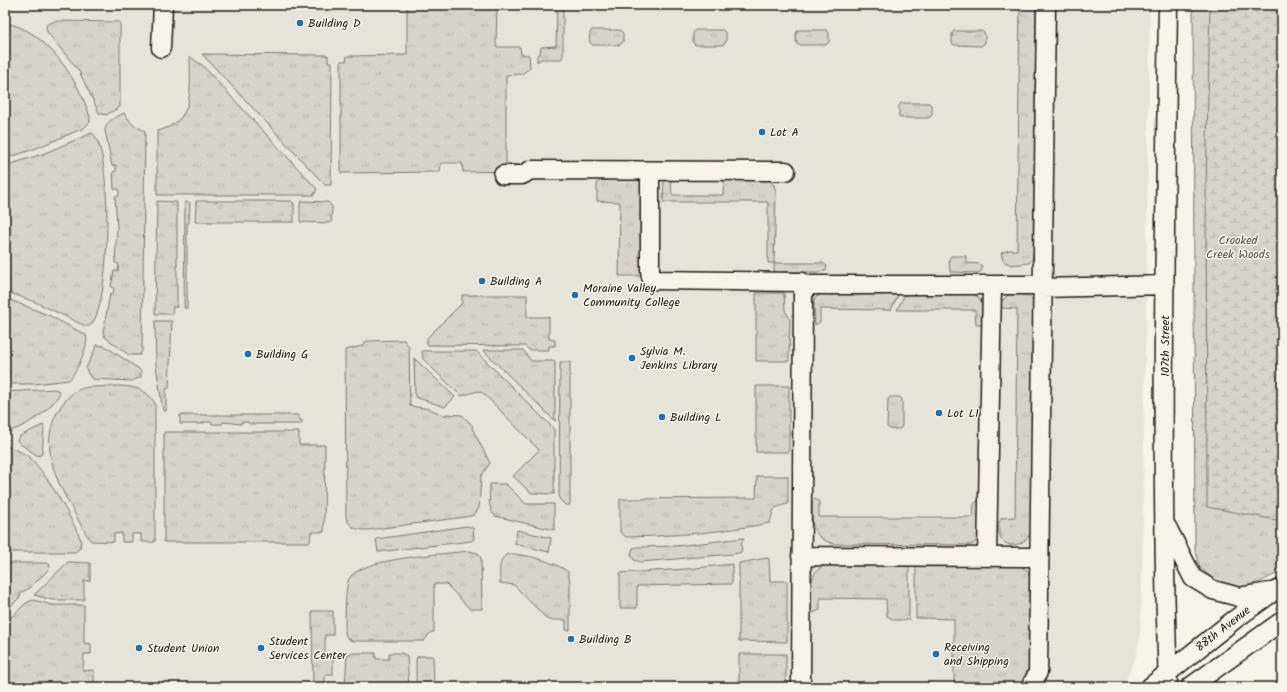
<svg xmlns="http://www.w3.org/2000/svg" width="1287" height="692" font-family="Kalam,sans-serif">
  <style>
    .built { fill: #e6e3d9 }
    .grass { fill: url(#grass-tufts); stroke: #7a7874 }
    .wetland { fill: url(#wetland-marsh); stroke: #7a7874 }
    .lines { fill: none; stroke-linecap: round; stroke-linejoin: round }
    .minor-casing { stroke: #1c1c1c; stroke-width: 21 }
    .minor { stroke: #f7f3e8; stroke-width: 18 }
    .poi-dot { fill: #1f6fb2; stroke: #f7f3e8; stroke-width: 1.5 }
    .labels { text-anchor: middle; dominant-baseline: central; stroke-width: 3; stroke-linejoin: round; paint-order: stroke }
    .poi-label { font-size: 12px; fill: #1c1c1c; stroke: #f7f3e8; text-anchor: start }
    .park-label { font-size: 12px; fill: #545351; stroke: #f7f3e8 }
    .street-label { font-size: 12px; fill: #1c1c1c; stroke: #f7f3e8 }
  </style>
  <defs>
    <pattern id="grass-tufts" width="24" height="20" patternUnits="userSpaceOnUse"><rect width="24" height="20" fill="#d7d3cb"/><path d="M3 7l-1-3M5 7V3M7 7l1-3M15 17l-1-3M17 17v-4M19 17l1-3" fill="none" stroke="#b8b5ae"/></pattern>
    <pattern id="wetland-marsh" width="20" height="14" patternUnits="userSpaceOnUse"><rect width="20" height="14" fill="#d7d3cb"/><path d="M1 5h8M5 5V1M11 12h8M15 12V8" fill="none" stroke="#b8b5ae"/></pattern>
  </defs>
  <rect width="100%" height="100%" fill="#f7f3e8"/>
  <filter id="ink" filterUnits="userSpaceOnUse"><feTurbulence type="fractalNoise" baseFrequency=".025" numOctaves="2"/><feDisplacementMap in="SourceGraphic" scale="8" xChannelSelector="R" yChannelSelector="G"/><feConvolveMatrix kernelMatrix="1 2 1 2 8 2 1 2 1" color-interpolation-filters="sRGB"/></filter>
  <g filter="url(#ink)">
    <!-- built -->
    <path class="built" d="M 5,5 L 1150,5 L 1142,585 L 1140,635 L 1136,657 L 1125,682 L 1119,687 L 5,687 Z"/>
    <!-- grass -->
    <path class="grass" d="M 407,5 L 497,5 L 496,47 L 520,47 L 521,54 L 529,55 L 530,68 L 522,74 L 506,75 L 506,164 L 518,165 L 521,166 L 519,171 L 463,172 L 462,163 L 441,163 L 440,172 L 341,173 L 341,61 L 346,61 L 347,56 L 407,55 Z
      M 557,5 L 563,5 L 563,56 L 561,59 L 541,59 L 537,62 L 537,55 L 540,54 L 541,47 L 556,46 Z
      M 1020,5 L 1036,5 L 1034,250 L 1032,260 L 1029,263 L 1011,265 L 1003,261 L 1001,253 L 1009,250 L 1017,250 Z
      M 1193,5 L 1282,5 L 1282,571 L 1260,582 L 1239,587 L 1216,581 L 1200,568 L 1195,551 Z
      M 55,21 L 120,22 L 120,107 L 106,115 L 99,113 L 79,71 L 47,32 L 46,25 Z
      M 5,23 C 46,29 79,81 90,117 L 90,122 L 84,128 L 34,149 L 5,159 Z
      M 592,30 L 620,30 L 623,33 L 623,42 L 619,45 L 592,45 C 588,41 589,33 592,30 Z
      M 695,30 L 723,30 L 726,34 L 726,42 L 722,45 L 695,45 L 693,42 L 693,33 Z
      M 798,30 L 827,30 L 829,33 L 829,42 L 826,45 L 798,45 C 795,42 795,33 798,30 Z
      M 954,31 L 982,31 L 985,34 L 985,43 L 981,46 L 954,45 L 952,43 L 952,33 Z
      M 202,54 L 328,55 L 328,62 L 332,62 L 331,185 L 325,185 Z
      M 190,57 L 202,65 L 317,189 L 314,195 L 157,195 L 157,131 C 196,122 190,88 190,57 Z
      M 901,103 L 929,103 L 932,106 L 932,115 L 929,118 L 901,118 L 899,117 L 899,106 Z
      M 124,113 L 133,125 L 145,131 L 142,351 L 140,355 L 129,355 L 105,337 L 103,332 L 110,294 L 113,294 L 114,288 L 111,287 L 114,271 L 118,271 L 119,264 L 115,263 L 117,227 L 115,196 L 119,196 L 119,189 L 114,189 L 113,172 L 116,171 L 116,165 L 112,166 L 105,130 C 106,120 116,118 124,113 Z
      M 92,133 C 113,145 112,314 89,326 L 85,326 L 40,304 L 5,291 L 5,166 L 45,153 Z
      M 603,178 L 641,180 L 641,276 L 619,276 L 620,202 L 597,201 L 597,183 Z
      M 664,179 L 671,181 L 672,195 L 723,195 L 724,181 L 727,179 L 769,180 L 774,185 L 776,192 L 774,263 L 823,263 L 827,266 L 826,270 L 821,272 L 774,272 L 774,263 L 768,263 L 768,202 L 663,202 Z
      M 157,201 L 177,202 L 177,307 L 173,307 L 172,314 L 155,314 Z
      M 196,201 L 291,201 L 294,203 L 294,222 L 195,222 Z
      M 302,201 L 328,202 L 332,207 L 331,223 L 300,222 L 300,204 Z
      M 186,202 L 190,203 L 189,223 L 187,223 L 187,308 L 184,308 L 185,204 Z
      M 951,256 L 966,256 L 966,263 L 979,264 L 982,266 L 982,271 L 978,273 L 950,272 L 949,259 Z
      M 756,293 L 784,293 L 785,310 L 790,319 L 789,361 L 756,361 Z
      M 824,293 L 899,293 L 891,310 L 820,309 L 820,322 L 815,325 L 814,300 L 816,297 Z
      M 905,294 L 973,294 C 985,299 982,311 982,322 L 981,325 L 976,325 L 975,310 L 897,310 Z
      M 1024,294 L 1032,299 L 1033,305 L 1031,532 C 1027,544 1008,551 1001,538 C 998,533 999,527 999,522 L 1002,518 L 1015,517 L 1017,309 L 1002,308 L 1001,302 L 1008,295 Z
      M 462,295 L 527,295 L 527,317 L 549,317 L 549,339 L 555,340 L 555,346 L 549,346 L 549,350 L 529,350 L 525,346 L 427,345 L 427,338 L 462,303 Z
      M 5,298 L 48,315 L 86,335 C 90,344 76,373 69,380 L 35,384 L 5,384 Z
      M 155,321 L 172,321 L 169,388 L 166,389 L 166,411 L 163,411 L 156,365 Z
      M 404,340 L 409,347 L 410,406 L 430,409 L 445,416 L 446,414 L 462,415 L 473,426 L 472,428 L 490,463 L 481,476 L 479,508 L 474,515 L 465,517 L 368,530 C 358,530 350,529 346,517 L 345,350 L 362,346 L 367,341 Z
      M 97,345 L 105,346 L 139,369 L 141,371 L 141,377 L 132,381 L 93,379 L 88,374 L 86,368 Z
      M 483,350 L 523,350 L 531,361 L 555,361 L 555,421 Z
      M 422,351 L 476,351 L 554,429 L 554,494 L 531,493 L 513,476 L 539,450 L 483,393 L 478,391 L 461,396 L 423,359 Z
      M 414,358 L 455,397 L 445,407 L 415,397 Z
      M 560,362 L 570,362 L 570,505 L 565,505 L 559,499 Z
      M 756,386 L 789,386 L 789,452 L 756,452 Z
      M 90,387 C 112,387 144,380 155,404 L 155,542 L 141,542 L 141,534 L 132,534 L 132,542 L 122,542 L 122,533 L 114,534 L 114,542 L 91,541 C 84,532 79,521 74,512 C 55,479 37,442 61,406 C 69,395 76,388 90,387 Z
      M 55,389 L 59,391 L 59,395 C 48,413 25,427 5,433 L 5,392 Z
      M 890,397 L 900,397 L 902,399 L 902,426 L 900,429 L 890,429 L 887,427 L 888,399 Z
      M 180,415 L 299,415 L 299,420 L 302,420 L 302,424 L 249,424 L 248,422 L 241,422 L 241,424 L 223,422 L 222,424 L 212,424 L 211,422 L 203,422 L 203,424 L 180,424 Z
      M 43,425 L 44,428 L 42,454 L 38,456 L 20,444 L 17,440 L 20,436 Z
      M 164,432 L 299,432 L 299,445 L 325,445 L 324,532 L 311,532 L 310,542 L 164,542 Z
      M 5,446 C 14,449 23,452 30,458 C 46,472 72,519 81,540 L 80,548 L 75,552 L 5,552 Z
      M 757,476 L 788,476 L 788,504 C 771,508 774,509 770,523 C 722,532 675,536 626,537 L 620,532 L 620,499 L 756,498 Z
      M 490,484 L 506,484 L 526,504 L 554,504 L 554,530 L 495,516 C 487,509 490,494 490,484 Z
      M 815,499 L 819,502 L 819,517 L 973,517 L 974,504 L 977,501 L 979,502 L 979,539 L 973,544 L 969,545 L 834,544 C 810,537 812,523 812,502 Z
      M 467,526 L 473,528 L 474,539 L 471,541 L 378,552 L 376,539 Z
      M 517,530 L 551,538 L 549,552 L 515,544 Z
      M 744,538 L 741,545 L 742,552 L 733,554 L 641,562 L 634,560 L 631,554 L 633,548 L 637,547 L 676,546 Z
      M 469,551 L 478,553 L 481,558 L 482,609 L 470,609 L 446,584 L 434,584 L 434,632 L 431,632 L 424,641 L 352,641 L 347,638 L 345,633 C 345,624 345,586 349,579 C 358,558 445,554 469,551 Z
      M 508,554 C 523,553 556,562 568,572 L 570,583 L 570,630 L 566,630 L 566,620 L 548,620 L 514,585 L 500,583 C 500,574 497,559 508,554 Z
      M 767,558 L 769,559 L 770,581 L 787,581 L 787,642 L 739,641 L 739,563 Z
      M 68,562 L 90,563 L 90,581 L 84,581 L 84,600 L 52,600 L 34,595 Z
      M 5,563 L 47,563 L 50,565 L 48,570 L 30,588 L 21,592 L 20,597 L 5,612 Z
      M 732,564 L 732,584 L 637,586 L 637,608 L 620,608 L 620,573 L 687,569 Z
      M 827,565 L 909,565 L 909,620 L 894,620 L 887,616 L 886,599 L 820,598 L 820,610 L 813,613 L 810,609 C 811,593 807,570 827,565 Z
      M 916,565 L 1020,566 L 1028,571 L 1030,579 L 1029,664 L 1027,676 L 1018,687 L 954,687 L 954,619 L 916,618 Z
      M 33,600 L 53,605 L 84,605 L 84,643 L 91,644 L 91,654 L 84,654 L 83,671 L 94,670 L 94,687 L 16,687 L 5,676 L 5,623 L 26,603 Z
      M 312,611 L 333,611 L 333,635 L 325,635 L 325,658 L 333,659 L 333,675 L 325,675 L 325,687 L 313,687 Z
      M 376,653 L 376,659 L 389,659 L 389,653 L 402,653 L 407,656 L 409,687 L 345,687 L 347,655 L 351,653 Z
      M 739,654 L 786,654 L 786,687 L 739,687 Z
      M 421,656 L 433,656 L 434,687 L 416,687 L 416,660 L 417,657 Z"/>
    <!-- wetland -->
    <path class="wetland" d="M 1210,5 L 1282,5 L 1282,521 L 1207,507 L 1206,188 Z"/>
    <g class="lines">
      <!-- minor casing -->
      <g class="minor-casing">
        <path id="minor" d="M 161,48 L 163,5
          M 650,171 L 650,270 L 651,277 L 655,280 L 802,282 L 807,285
          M 503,175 L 522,175 L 531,170 L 786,171
          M 1167,527 L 1193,578 L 1213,590 L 1239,597 L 1270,592
          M 801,556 L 1038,557
          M 987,557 L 992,285
          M 801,687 L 803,291 L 807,285 L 1035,285 L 1042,288 L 1165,285
          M 1031,687 L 1038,672 L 1046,5
          M 1150,687 L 1234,620 L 1273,592 L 1282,588
          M 1168,687 C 1160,460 1165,232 1168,5
          M 1190,687 L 1282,621"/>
      </g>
      <!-- minor -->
      <use href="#minor" class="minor"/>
    </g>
  </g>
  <!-- markers -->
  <g class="poi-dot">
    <circle cx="300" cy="23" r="4"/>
    <circle cx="762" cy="132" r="4"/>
    <circle cx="482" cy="281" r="4"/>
    <circle cx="575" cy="295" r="4"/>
    <circle cx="248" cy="354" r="4"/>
    <circle cx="632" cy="358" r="4"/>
    <circle cx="939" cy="413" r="4"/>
    <circle cx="662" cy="417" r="4"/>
    <circle cx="571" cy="639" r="4"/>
    <circle cx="139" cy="648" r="4"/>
    <circle cx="261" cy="648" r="4"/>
    <circle cx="936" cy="654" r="4"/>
  </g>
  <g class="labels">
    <!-- poi labels -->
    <g class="poi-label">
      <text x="308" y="23">Building D</text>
      <text x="770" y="132">Lot A</text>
      <text x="490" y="281">Building A</text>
      <text x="583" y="288">Moraine Valley<tspan x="583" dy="14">Community College</tspan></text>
      <text x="640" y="351">Sylvia M.<tspan x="640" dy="14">Jenkins Library</tspan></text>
      <text x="256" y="354">Building G</text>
      <text x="947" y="413">Lot L1</text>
      <text x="670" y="417">Building L</text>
      <text x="579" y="639">Building B</text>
      <text x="269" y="641">Student<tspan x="269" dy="14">Services Center</tspan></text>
      <text x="944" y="647">Receiving<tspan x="944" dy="14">and Shipping</tspan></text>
      <text x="147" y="648">Student Union</text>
    </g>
    <!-- park labels -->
    <g class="park-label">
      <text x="1238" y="240">Crooked<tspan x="1238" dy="14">Creek Woods</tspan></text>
    </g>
    <!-- street labels -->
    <g class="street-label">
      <text transform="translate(1165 346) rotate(-90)">107th Street</text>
      <text transform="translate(1223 629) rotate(-38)">88th Avenue</text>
    </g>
  </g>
  <!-- margin -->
  <rect width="1287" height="692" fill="none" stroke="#f7f3e8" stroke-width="20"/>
  <rect x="10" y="10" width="1267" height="672" fill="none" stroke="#1c1c1c" stroke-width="1.5" filter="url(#ink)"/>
</svg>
